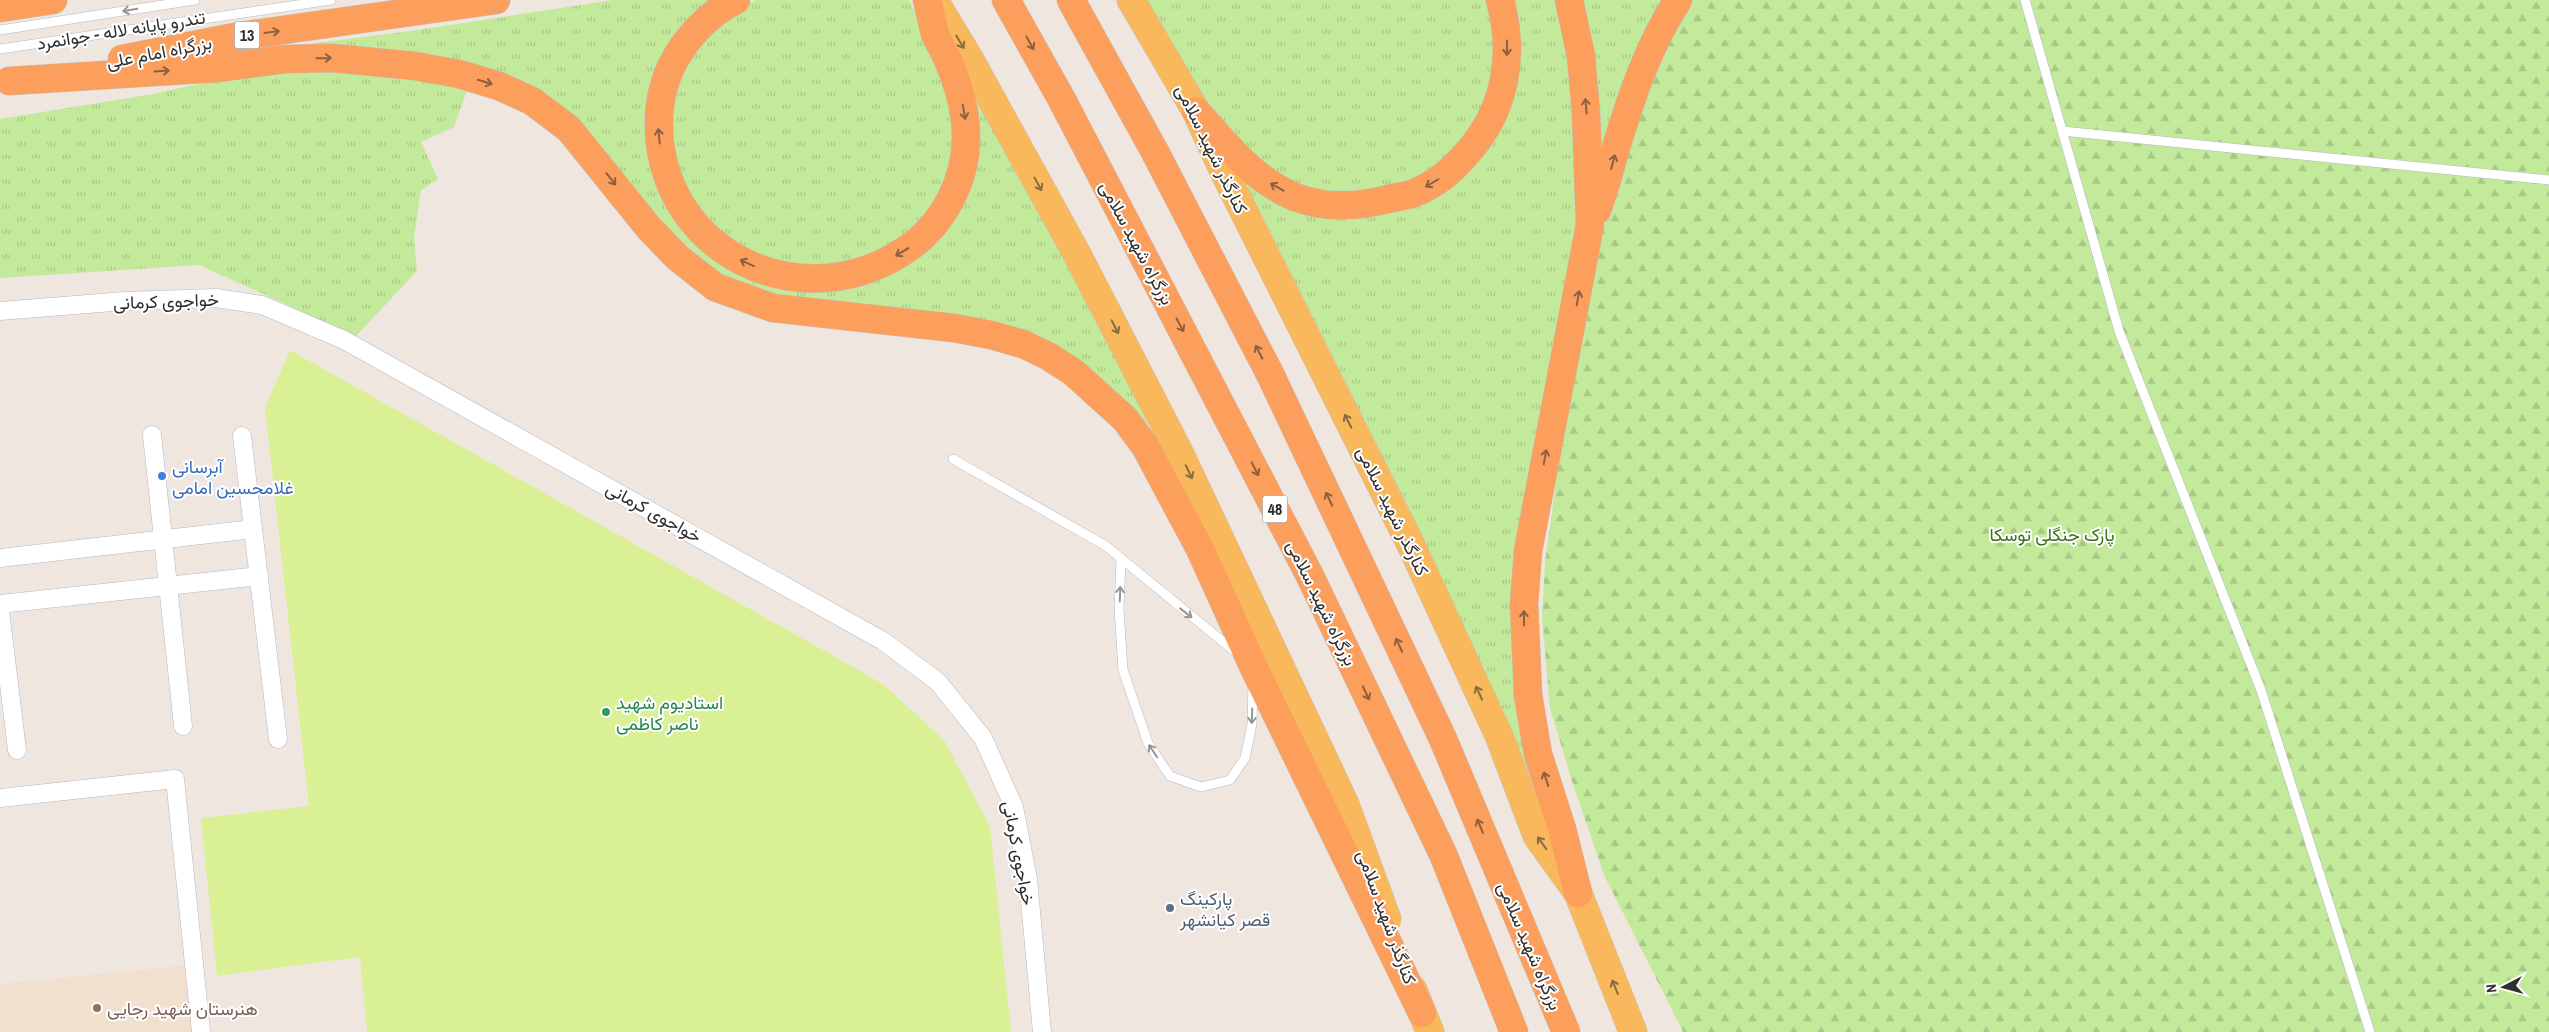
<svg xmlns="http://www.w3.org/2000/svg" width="2549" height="1032" font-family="'Archivo Narrow',Vazirmatn,sans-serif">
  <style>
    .education { fill: #f2e0cf }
    .grass { fill: url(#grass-tufts) }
    .forest { fill: url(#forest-firs) }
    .pitch { fill: #daf095 }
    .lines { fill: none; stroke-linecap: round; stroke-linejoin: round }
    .service-casing { stroke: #b4b8c2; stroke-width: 10 }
    .minor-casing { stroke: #b4b8c2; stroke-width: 19 }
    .primary-casing { stroke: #c4c4c4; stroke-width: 29 }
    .trunk-casing { stroke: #c4c4c4; stroke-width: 29 }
    .service { stroke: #fff; stroke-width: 9 }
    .minor { stroke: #fff; stroke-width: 18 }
    .primary { stroke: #f9b85b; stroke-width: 28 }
    .trunk { stroke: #fc9e5c; stroke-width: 28 }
    .oneway { stroke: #969696 }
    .oneway2 { stroke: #8b6043 }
    .oneway3 { stroke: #896c42 }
    .shop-dot { fill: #3f7fe0; stroke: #fff; stroke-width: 2 }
    .leisure-dot { fill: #2e9e5b; stroke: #fff; stroke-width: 2 }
    .service-dot { fill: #5c6f8a; stroke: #fff; stroke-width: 2 }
    .education-dot { fill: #8d6e63; stroke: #fff; stroke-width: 2 }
    .labels { text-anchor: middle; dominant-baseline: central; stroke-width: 4; stroke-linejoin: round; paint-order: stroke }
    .shield { fill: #fff; stroke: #6d6d6d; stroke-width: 1 }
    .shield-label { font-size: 16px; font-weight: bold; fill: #2e2e2e }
    .street-label { font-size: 18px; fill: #2e2e2e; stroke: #fff }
    .shop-label { font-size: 18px; fill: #366cbe; stroke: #fff; text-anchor: start }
    .park-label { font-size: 18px; fill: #3a7217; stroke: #fff }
    .leisure-label { font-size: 18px; fill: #27864d; stroke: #fff; text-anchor: start }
    .service-label { font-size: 18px; fill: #4e5e75; stroke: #fff; text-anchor: start }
    .education-label { font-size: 18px; fill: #785e54; stroke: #fff; text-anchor: start }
  </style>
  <defs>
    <pattern id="grass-tufts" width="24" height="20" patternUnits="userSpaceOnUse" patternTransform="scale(1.25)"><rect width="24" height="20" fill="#c3e99a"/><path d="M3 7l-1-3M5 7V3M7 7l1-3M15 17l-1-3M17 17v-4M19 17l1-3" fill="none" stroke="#a8c885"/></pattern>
    <pattern id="forest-firs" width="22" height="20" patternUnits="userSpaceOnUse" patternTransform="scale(1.25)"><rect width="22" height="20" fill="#c3e99a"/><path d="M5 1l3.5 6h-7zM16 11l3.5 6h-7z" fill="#a8c885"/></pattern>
  </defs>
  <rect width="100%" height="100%" fill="#f0e6e0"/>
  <!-- education -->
  <path class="education" d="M 191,965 L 197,1032 L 0,1032 L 0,984 Z"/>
  <!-- grass -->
  <path class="grass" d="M 613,0 L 721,0 L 652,102 L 697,237 L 840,284 L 965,187 L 943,34 L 1106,336 L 1149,426 L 1104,381 L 1076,359 L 775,297 L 723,276 L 666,228 L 643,203 L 600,145 L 576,119 L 538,91 L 245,52 L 411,31 Z
    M 756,0 L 909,0 L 943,64 L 959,146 L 933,218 L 855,266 L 770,266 L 698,217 L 666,137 L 682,61 L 732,11 Z
    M 1144,0 L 1494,0 L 1500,15 L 1486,116 L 1424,179 L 1324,197 L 1272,174 L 1208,106 Z
    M 1511,0 L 1558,0 L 1569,57 L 1579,196 L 1565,309 L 1543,415 L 1526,747 L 1542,817 L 1233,164 L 1324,211 L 1478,158 Z
    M 1580,0 L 1672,0 L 1599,193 Z
    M 279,70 L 338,70 L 389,74 L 468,88 L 454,127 L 421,142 L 438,179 L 421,190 L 414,238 L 417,271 L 356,336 L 199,265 L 0,278 L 0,119 L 153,94 L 221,79 Z"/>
  <!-- forest -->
  <path class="forest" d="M 1682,0 L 2549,0 L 2549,1032 L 1683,1032 L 1604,875 L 1572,781 L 1550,708 L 1542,618 L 1545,562 L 1570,383 L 1595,264 L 1618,169 Z"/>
  <!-- pitch -->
  <path class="pitch" d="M 290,350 L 883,684 L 944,740 L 990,826 L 1011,1032 L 367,1032 L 360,957 L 217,976 L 201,818 L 309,806 L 265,408 Z"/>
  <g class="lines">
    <!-- service casing -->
    <g class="service-casing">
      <path id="service" d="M 2025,0 L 2119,331 L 2261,690 L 2370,1032
        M 0,30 L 195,0
        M 0,49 L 331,0
        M 2062,131 L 2549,180
        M 953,459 L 1106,546 L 1238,654
        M 1121,560 L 1119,609 L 1123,670 L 1148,743 L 1170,776 L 1201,787 L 1230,780 L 1245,758 L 1252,724 L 1253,685"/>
    </g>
    <!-- minor casing -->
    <g class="minor-casing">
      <path id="minor" d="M 0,311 L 125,301 L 216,298 L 262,305 L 344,340 L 883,641 L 938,682 L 983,738 L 1014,807 L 1028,879 L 1042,1032
        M 152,435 L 183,726
        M 242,436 L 278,739
        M 0,558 L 253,529
        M 0,604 L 259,576
        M 0,610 L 17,750
        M 0,798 L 175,779 L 201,1032"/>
    </g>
    <!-- primary casing -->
    <g class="primary-casing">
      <path id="primary" d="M 934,0 L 969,58 L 1078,256 L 1180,454 L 1345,804 L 1387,919
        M 1131,0 L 1196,111 L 1224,172 L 1412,547 L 1499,736 L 1537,836 L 1578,893 L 1633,1032
        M 1413,990 L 1430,1032"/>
    </g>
    <!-- trunk casing -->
    <g class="trunk-casing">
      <path id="trunk" d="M 736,0 C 714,11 696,28 682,48 C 662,77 656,110 660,144 C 676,263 810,316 907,249 C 943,225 966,181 966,137 C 966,110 958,83 947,58 C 944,50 938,42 935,34 C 932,23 930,11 927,0
        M 1006,0 L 1061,98 L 1310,576 L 1443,854 L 1514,1032
        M 1071,0 L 1155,152 L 1270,374 L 1443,739 L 1566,1032
        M 1569,0 L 1581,56 L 1586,113 L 1590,225 L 1528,551 L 1524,604 L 1528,695 L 1538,754 L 1562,829 L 1578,893
        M 0,8 L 53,0
        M 122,59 L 240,36 L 496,0
        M 9,81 L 218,68 L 286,59 L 332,58 L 415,66 L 459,74 L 499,86 L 532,101 L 569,129 L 649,228 L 677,257 L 715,287 L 773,308 L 954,328 L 991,335 L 1023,344 L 1048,356 L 1073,372 L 1125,419 L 1145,446 L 1200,549 L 1254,668 L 1422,1013
        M 1196,111 C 1226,144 1252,179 1295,197 C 1326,209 1357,207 1388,199 C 1397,197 1406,196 1414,193 C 1435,185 1454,169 1468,152 C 1506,109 1515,55 1500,0
        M 1597,210 C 1608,181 1614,151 1624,122 C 1637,80 1654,37 1678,0"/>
    </g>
    <!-- service -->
    <use href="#service" class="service"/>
    <!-- minor -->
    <use href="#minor" class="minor"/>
    <!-- primary -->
    <use href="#primary" class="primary"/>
    <!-- trunk -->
    <use href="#trunk" class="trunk"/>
  </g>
  <!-- one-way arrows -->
  <defs><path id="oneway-shaft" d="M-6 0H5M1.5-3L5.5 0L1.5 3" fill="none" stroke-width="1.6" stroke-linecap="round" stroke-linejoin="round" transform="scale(1.25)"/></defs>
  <g class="oneway">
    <use href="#oneway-shaft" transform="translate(130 10) rotate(171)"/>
    <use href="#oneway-shaft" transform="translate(1120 594) rotate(-88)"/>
    <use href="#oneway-shaft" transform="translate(1186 613) rotate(38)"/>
    <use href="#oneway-shaft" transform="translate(1252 716) rotate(92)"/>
    <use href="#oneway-shaft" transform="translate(1153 751) rotate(-124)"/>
  </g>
  <g class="oneway2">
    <use href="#oneway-shaft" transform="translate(272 32) rotate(-8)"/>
    <use href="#oneway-shaft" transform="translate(1030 43) rotate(61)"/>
    <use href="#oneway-shaft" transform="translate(1507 48) rotate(90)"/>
    <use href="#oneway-shaft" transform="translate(324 58) rotate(-1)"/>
    <use href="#oneway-shaft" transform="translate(162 71) rotate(-4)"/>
    <use href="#oneway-shaft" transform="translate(485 82) rotate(17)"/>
    <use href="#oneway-shaft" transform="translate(1586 106) rotate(-95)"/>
    <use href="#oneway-shaft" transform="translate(964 112) rotate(80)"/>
    <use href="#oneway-shaft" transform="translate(659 136) rotate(-96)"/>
    <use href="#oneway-shaft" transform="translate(1613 162) rotate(-75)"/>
    <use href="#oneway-shaft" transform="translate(611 179) rotate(52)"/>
    <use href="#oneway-shaft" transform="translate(1432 183) rotate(150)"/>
    <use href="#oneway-shaft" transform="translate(1277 187) rotate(-151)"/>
    <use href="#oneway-shaft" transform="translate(902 252) rotate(149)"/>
    <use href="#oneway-shaft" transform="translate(747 263) rotate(-155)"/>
    <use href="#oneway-shaft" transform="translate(1578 298) rotate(-80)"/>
    <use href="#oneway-shaft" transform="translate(1180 325) rotate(62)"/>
    <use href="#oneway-shaft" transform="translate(1259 352) rotate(-117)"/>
    <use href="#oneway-shaft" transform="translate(1545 457) rotate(-80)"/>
    <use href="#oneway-shaft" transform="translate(1255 469) rotate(63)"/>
    <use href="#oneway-shaft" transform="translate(1329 499) rotate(-115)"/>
    <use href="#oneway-shaft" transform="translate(1524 618) rotate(-91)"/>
    <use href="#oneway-shaft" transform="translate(1399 645) rotate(-115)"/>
    <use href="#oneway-shaft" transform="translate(1366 693) rotate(65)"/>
    <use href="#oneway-shaft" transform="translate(1546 779) rotate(-108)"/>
    <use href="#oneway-shaft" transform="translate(1480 826) rotate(-113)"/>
  </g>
  <g class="oneway3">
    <use href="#oneway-shaft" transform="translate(960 42) rotate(59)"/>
    <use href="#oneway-shaft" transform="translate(1038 184) rotate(61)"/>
    <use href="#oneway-shaft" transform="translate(1115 327) rotate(63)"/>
    <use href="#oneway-shaft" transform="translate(1348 421) rotate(-117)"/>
    <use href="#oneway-shaft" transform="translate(1189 472) rotate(64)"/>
    <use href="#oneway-shaft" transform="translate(1479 693) rotate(-115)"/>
    <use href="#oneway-shaft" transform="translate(1542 843) rotate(-125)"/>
    <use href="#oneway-shaft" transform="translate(1615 987) rotate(-112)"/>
  </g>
  <!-- markers -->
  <circle class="shop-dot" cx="162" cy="476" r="5"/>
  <circle class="leisure-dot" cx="606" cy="712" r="5"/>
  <circle class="service-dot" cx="1170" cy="908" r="5"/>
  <circle class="education-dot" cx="97" cy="1008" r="5"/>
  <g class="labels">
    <!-- shield labels -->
    <g class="shield">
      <rect x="234.5" y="21.5" width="25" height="27" rx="4"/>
      <rect x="1262.5" y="495.5" width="25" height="27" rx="4"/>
    </g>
    <g class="shield-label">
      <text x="247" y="35">13</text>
      <text x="1275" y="509">48</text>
    </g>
    <!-- street labels -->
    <g class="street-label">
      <text transform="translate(121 30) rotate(-9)">تندرو پایانه لاله - جوانمرد</text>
      <text transform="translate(159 52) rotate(-11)">بزرگراه امام علی</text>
      <text transform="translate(1212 149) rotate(64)">کنارگذر شهید سلامی</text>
      <text transform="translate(1137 243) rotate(62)">بزرگراه شهید سلامی</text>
      <text transform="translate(166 301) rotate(-2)">خواجوی کرمانی</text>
      <text transform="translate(1393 511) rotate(64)">کنارگذر شهید سلامی</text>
      <text transform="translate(654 512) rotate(29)">خواجوی کرمانی</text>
      <text transform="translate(1322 603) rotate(64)">بزرگراه شهید سلامی</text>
      <text transform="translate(1019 853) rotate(79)">خواجوی کرمانی</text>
      <text transform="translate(1387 917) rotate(70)">کنارگذر شهید سلامی</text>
      <text transform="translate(1530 946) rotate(67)">بزرگراه شهید سلامی</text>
    </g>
    <!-- shop labels -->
    <g class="shop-label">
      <text x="172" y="466">آبرسانی<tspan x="172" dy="21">غلامحسین امامی</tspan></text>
    </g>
    <!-- park labels -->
    <g class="park-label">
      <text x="2052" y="534">پارک جنگلی توسکا</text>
    </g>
    <!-- leisure labels -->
    <g class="leisure-label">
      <text x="616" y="702">استادیوم شهید<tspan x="616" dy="21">ناصر کاظمی</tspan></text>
    </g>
    <!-- service labels -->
    <g class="service-label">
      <text x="1180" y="898">پارکینگ<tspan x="1180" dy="21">قصر کیانشهر</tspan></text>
    </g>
    <!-- education labels -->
    <g class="education-label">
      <text x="107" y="1008">هنرستان شهید رجایی</text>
    </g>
  </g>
  <!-- north arrow -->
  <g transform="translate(2504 987) rotate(264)" stroke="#ffffff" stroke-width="4" paint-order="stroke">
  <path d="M0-4L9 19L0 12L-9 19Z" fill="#2e2e2e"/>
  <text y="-8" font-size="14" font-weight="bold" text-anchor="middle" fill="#2e2e2e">N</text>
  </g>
</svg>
